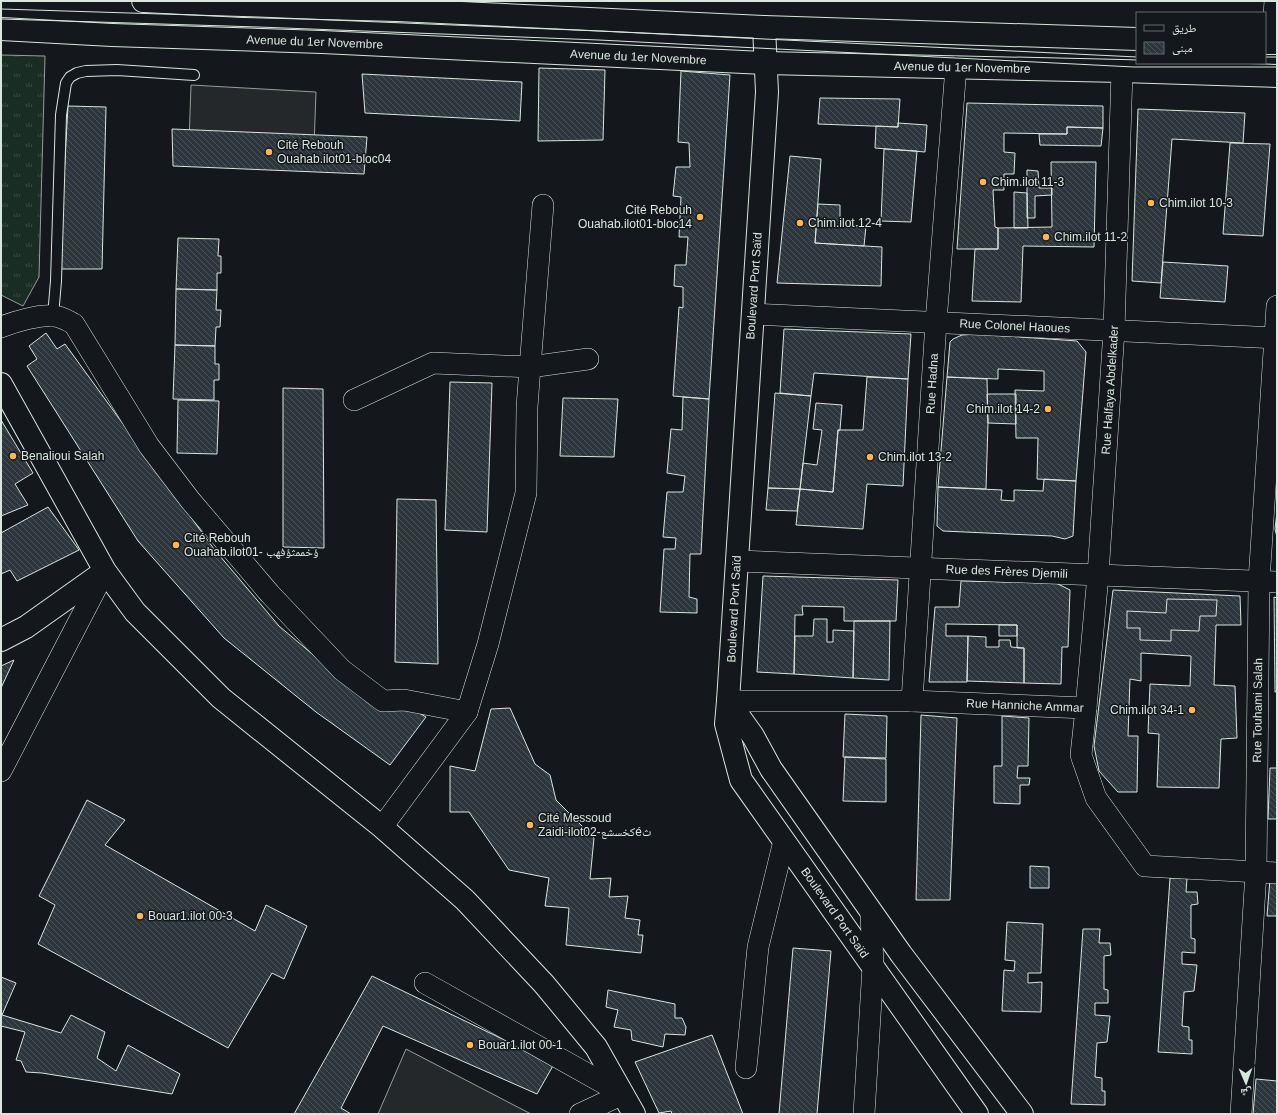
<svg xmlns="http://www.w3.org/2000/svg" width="1278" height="1115" font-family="Arial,'Noto Naskh Arabic',sans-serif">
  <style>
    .grass { fill: url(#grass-tufts); stroke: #939e99 }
    .parking { fill: #24282b; stroke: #939e99 }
    .building { fill: url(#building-back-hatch); stroke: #d8e6dc }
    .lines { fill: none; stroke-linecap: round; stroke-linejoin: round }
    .service-casing { stroke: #d8e6dc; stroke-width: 12 }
    .minor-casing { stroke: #d8e6dc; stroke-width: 22 }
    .tertiary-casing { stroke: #d8e6dc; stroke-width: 24 }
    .secondary-casing { stroke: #d8e6dc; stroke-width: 24 }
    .primary-casing { stroke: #d8e6dc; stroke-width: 24 }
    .service { stroke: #14181c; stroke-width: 10 }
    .minor { stroke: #14181c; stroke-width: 21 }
    .tertiary { stroke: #14181c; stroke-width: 22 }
    .secondary { stroke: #14181c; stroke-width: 22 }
    .primary { stroke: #14181c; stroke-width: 22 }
    .tram { stroke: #d8e6dc; stroke-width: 1 }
    .poi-dot { fill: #ffb74d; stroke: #14181c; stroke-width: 1.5 }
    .labels { text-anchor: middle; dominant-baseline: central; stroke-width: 3; stroke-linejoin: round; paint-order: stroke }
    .street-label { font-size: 12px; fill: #d8e6dc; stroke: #14181c }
    .poi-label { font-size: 12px; fill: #d8e6dc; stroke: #14181c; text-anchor: start }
  </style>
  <defs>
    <pattern id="grass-tufts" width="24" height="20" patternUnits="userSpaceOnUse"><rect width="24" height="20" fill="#1a2d24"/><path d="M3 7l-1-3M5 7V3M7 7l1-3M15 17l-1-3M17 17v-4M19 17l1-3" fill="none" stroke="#3b4b43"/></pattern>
    <pattern id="building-back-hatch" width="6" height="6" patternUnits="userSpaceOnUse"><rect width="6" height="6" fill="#2c363c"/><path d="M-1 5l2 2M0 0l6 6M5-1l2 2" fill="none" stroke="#4a5358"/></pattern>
  </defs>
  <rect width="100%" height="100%" fill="#14181c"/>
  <!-- grass -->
  <path class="grass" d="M 1,55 L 45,56 L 39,277 L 23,306 L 1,295 Z"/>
  <!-- parking -->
  <path class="parking" d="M 191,85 L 316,92 L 314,146 L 189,142 Z
    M 406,1049 L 531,1114 L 378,1114 Z"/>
  <!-- building -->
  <path class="building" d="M 539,68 L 605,70 L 603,140 L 538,141 Z
    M 681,71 L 730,75 L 709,399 L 673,396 L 679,307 L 683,308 L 683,287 L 674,286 L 675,265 L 686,265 L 688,237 L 679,237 L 681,197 L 673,196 L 676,167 L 690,167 L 689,143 L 678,142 Z
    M 362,74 L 522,82 L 520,121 L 365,113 Z
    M 820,98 L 900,99 L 898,127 L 818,124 Z
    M 967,103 L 1103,106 L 1103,128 L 1067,127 L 1067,134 L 1004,133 L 1004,152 L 1015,153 L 1014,174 L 1004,174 L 1004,190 L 993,190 L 995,227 L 998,228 L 998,249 L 957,249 Z
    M 68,106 L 106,107 L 102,269 L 59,269 Z
    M 1138,109 L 1245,113 L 1243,143 L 1172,139 L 1161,283 L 1132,281 Z
    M 898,123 L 927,125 L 925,152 L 875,148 L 876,126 L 898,127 Z
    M 1067,127 L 1103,128 L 1101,146 L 1040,145 L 1039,134 L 1067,134 Z
    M 172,129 L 367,137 L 364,174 L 173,166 Z
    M 1230,143 L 1270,144 L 1263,236 L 1223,234 Z
    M 884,149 L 917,151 L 911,222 L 881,221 Z
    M 790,156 L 821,159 L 815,243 L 882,247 L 881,286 L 777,283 Z
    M 1051,162 L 1096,162 L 1094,247 L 1023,246 L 1021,302 L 972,301 L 975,249 L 998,249 L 998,228 L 1052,227 Z
    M 1027,170 L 1038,171 L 1039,188 L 1052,188 L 1052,195 L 1035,196 L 1035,218 L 1027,218 Z
    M 1014,192 L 1027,193 L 1028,228 L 1014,228 Z
    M 818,204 L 840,205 L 840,225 L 866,226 L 864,246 L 815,243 Z
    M 178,238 L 219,239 L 218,256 L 221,256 L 221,273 L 217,273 L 217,290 L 176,289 Z
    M 1163,262 L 1228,266 L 1225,302 L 1160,298 Z
    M 176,289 L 217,290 L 216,310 L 221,310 L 220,327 L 216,327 L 215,346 L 175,345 Z
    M 784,329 L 911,334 L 908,379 L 814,373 L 811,396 L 780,393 Z
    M 46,333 L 57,349 L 65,344 L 214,549 L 279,626 L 375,707 L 404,704 L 426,717 L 390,765 L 316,712 L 224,638 L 138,541 L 27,366 L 37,359 L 29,346 Z
    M 978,334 L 1077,341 L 1086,352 L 1076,481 L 1037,479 L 1038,438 L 1016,438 L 1015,390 L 1044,391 L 1044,371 L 998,369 L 998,379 L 947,377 L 950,342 L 953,339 L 962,335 Z
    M 175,345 L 215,346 L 215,364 L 219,364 L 219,380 L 214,380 L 214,400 L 173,399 Z
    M 867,377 L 908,379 L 903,486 L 867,484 L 863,529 L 796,525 L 800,489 L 833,492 L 838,430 L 863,430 Z
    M 947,377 L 987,379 L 988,423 L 986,489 L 938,487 Z
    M 450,382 L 492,383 L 487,532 L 445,530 Z
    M 283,388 L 323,389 L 324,548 L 283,547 Z
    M 775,393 L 811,396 L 800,489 L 768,488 Z
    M 987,394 L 1016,394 L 1016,424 L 988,423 Z
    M 683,397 L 709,399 L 701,554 L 690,554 L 689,597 L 697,599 L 697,613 L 660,612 L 664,549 L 675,549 L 676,538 L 663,537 L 667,492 L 683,492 L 685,476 L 667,473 L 671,429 L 682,430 Z
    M 563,398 L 618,399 L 614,457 L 560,456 Z
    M 178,400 L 219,401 L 217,454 L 177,453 Z
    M 816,403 L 842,405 L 840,430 L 838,430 L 833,492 L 800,489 L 803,463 L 817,465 L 822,430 L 813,429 Z
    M 1,420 L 33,473 L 15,484 L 28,505 L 1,516 Z
    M 1044,479 L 1076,481 L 1073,536 L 1065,539 L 1052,536 L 943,531 L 937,526 L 938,487 L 1002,490 L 1001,500 L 1014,501 L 1014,490 L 1043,491 Z
    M 768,488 L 800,489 L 797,511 L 766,510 Z
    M 397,499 L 436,500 L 438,664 L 395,662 Z
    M 48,507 L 79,550 L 17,581 L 10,570 L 1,574 L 1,533 Z
    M 1277,512 L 1277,537 L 1275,529 Z
    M 763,576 L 898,580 L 896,621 L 844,621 L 844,607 L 802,606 L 803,615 L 795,615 L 794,674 L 757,672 Z
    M 961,581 L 1056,583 L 1070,590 L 1068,647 L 1062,647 L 1061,684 L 1024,683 L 1024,648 L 1017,648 L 1017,625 L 946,624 L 946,636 L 968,636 L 967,682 L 929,682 L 935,607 L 959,607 Z
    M 1113,590 L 1240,596 L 1241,625 L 1216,625 L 1214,685 L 1235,686 L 1237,738 L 1221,739 L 1219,788 L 1157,787 L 1159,734 L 1148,733 L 1150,684 L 1190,686 L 1191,656 L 1141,653 L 1141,681 L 1130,679 L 1128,736 L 1138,736 L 1137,792 L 1118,792 L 1099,771 L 1094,746 Z
    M 1274,597 L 1277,598 L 1277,692 L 1275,692 Z
    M 1167,599 L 1217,600 L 1216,616 L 1200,616 L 1199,631 L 1171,630 L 1171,641 L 1140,640 L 1140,628 L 1127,628 L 1127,611 L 1166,613 Z
    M 814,619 L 827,619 L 827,642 L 833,642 L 833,630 L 854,631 L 853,678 L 794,674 L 795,636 L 813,636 Z
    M 854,621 L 890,621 L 889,680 L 853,678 Z
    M 999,625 L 1017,625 L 1017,636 L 999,636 Z
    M 968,636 L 986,637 L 986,647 L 999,647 L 999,640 L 1010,640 L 1011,647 L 1024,648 L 1024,683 L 967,681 Z
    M 14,660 L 1,688 L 1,666 Z
    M 510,708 L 535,764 L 550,775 L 556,800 L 594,838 L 590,879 L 611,878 L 609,897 L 628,896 L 625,918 L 640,920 L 638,935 L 643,935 L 641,953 L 566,945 L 569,908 L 545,906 L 549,878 L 509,870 L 469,812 L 450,812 L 450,766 L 475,771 L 491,709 Z
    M 845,714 L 887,716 L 886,758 L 843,757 Z
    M 921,715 L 957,718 L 950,900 L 916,900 Z
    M 1002,716 L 1029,718 L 1028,766 L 1018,766 L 1017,778 L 1030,778 L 1029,785 L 1020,785 L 1020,804 L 994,803 L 994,766 L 1002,766 Z
    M 845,757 L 886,759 L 886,802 L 843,801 Z
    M 1270,768 L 1277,768 L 1277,819 L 1268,819 Z
    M 87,800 L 125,820 L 105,845 L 255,931 L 266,905 L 307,926 L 284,979 L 272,973 L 228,1048 L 38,944 L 55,905 L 39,896 Z
    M 1030,866 L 1049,867 L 1049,888 L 1030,888 Z
    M 1170,878 L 1187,878 L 1186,892 L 1197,892 L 1198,904 L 1191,905 L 1191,938 L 1195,939 L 1195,953 L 1182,952 L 1182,964 L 1197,965 L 1194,991 L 1184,992 L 1182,1026 L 1189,1027 L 1189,1040 L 1192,1040 L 1192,1054 L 1158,1052 Z
    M 1270,879 L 1277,880 L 1277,916 L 1267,916 Z
    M 1007,922 L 1043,924 L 1041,973 L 1028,973 L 1028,983 L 1042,982 L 1041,1012 L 1002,1011 L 1004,970 L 1014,971 L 1015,961 L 1005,960 Z
    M 1083,929 L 1100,929 L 1099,943 L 1110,943 L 1111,955 L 1104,956 L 1104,989 L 1108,990 L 1108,1003 L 1095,1003 L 1095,1015 L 1110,1016 L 1107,1042 L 1097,1043 L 1095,1077 L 1102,1078 L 1102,1091 L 1105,1091 L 1105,1105 L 1071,1104 Z
    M 793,948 L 831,951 L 817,1114 L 779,1114 Z
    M 372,976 L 554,1064 L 537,1094 L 383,1026 L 341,1108 L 351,1114 L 294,1114 Z
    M 1,977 L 16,983 L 2,1015 L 61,1033 L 71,1015 L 105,1032 L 97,1058 L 116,1071 L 128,1045 L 180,1074 L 172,1094 L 42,1073 L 26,1072 L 21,1061 L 16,1060 L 25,1032 L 1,1026 Z
    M 608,990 L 675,1004 L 675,1018 L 682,1018 L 686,1027 L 685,1035 L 665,1034 L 663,1047 L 632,1040 L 631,1030 L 614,1027 L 618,1010 L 606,1007 Z
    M 712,1035 L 743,1114 L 672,1114 L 671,1111 L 659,1113 L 635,1062 Z
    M 1256,1079 L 1277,1081 L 1277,1114 L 1253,1114 Z"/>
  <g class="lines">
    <!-- service casing -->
    <g class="service-casing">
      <path id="service" d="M 53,316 L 56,281 L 61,115 L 66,83 L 70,77 L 77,73 L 86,71 L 117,70 L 194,75"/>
    </g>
    <!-- minor casing -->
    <g class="minor-casing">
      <g id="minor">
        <path d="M 1272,43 L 1275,1"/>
        <path id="s1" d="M 753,314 L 1277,338"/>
        <path d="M 1,327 C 14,322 40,314 53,316 C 61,316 68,321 74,324 L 149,446 L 190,500 L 270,594 L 342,670 L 383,701 L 404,700 L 467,712"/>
        <path d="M 354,400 L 433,363 L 530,367 L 543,205"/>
        <path id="s2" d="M 737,561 L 1277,582"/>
        <path id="s3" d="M 728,701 L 912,701 L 1086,708 L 1081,755 L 1096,798 L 1145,866 L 1277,873"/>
        <path id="s4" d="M 912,701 L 936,322 L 956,67"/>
        <path id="s5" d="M 1086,708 L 1098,575 L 1114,330 L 1122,71"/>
        <path d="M 1,771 L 105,571"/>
        <path d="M 382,827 L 467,712 L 488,644 L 526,493 L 527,407 L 530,367 L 588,359"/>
        <path d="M 425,983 L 623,1094"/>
        <path d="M 746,1068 L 758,947 L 784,841"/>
        <path d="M 580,1114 L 623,1094"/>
        <path d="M 864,1114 L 873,967 L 871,912"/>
        <path id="s6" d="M 1241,1114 L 1256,872 L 1259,581 L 1277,306"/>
      </g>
    </g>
    <!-- tertiary casing -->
    <g class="tertiary-casing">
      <path id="tertiary" d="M 1,384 L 105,571 L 135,612 L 221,698 L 382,827 L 465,900 L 544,984 L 596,1047 L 634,1114
        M 1,640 L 26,627 L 105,571"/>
    </g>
    <!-- secondary casing -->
    <g class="secondary-casing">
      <g id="secondary">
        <path id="s7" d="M 764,27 L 767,92 L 728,701 L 726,724 L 741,780 L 977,1114"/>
        <path d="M 728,701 L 753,736 L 771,769 L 901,954 L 1022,1114"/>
      </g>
    </g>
    <!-- primary casing -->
    <g class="primary-casing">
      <g id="primary">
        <path d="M 143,1 L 244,6 L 397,10 L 764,27 L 1137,39"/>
        <path id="s8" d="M 1,29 L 112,35 L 322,42 L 765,63 L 1122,71 L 1277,76"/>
        <path d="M 1265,43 L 1277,43"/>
      </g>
    </g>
    <!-- service -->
    <use href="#service" class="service"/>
    <!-- minor -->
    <use href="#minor" class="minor"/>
    <!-- tertiary -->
    <use href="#tertiary" class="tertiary"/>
    <!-- secondary -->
    <use href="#secondary" class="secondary"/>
    <!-- primary -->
    <use href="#primary" class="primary"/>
    <!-- tram -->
    <path class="tram" d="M 1,9 L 258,17 L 599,31 L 1137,57
      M 1,19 L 258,27 L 599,40 L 1134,67 L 1277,67
      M 1265,57 L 1277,57"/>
  </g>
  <!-- markers -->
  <g class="poi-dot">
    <circle cx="269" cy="152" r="4"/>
    <circle cx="983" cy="182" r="4"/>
    <circle cx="1151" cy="203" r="4"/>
    <circle cx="700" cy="217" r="4"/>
    <circle cx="800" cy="223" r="4"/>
    <circle cx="1046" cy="237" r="4"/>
    <circle cx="1048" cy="409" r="4"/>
    <circle cx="13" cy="456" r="4"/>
    <circle cx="870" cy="457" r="4"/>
    <circle cx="176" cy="545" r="4"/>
    <circle cx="1192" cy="710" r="4"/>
    <circle cx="530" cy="825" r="4"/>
    <circle cx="140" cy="916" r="4"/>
    <circle cx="470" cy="1045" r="4"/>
  </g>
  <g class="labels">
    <!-- street labels -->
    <g class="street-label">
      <text stroke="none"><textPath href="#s8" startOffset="314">Avenue du 1er Novembre</textPath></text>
      <text stroke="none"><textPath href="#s8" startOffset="638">Avenue du 1er Novembre</textPath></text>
      <text stroke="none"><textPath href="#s8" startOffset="962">Avenue du 1er Novembre</textPath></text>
      <text transform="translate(754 286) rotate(-86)">Boulevard Port Saïd</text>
      <text stroke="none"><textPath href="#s1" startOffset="262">Rue Colonel Haoues</textPath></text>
      <text stroke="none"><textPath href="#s4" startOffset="318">Rue Hadna</textPath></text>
      <text stroke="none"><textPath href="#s5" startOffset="319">Rue Halfaya Abdelkader</textPath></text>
      <text stroke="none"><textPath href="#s2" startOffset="270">Rue des Frères Djemili</textPath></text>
      <text transform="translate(734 609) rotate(-87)">Boulevard Port Saïd</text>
      <text stroke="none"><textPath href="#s3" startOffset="297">Rue Hanniche Ammar</textPath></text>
      <text stroke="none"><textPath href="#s6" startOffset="404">Rue Touhami Salah</textPath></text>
      <text stroke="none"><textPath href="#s7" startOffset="919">Boulevard Port Saïd</textPath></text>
    </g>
    <!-- poi labels -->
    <g class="poi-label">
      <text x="277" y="145">Cité Rebouh<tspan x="277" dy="14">Ouahab.ilot01-bloc04</tspan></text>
      <text x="991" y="182">Chim.ilot 11-3</text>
      <text x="1159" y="203">Chim.ilot 10-3</text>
      <text x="692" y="210" text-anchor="end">Cité Rebouh<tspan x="692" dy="14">Ouahab.ilot01-bloc14</tspan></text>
      <text x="808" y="223">Chim.ilot 12-4</text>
      <text x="1054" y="237">Chim.ilot 11-2</text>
      <text x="1040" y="409" text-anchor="end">Chim.ilot 14-2</text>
      <text x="21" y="456">Benalioui Salah</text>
      <text x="878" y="457">Chim.ilot 13-2</text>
      <text x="184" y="538">Cité Rebouh<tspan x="184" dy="14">Ouahab.ilot01- ؤخممثؤفهب</tspan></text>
      <text x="1184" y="710" text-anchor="end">Chim.ilot 34-1</text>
      <text x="538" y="818">Cité Messoud<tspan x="538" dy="14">Zaidi-ilot02-كخسشعéث</tspan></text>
      <text x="148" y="916">Bouar1.ilot 00-3</text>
      <text x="478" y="1045">Bouar1.ilot 00-1</text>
    </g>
  </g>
  <!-- border -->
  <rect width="1278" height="1115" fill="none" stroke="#d8e6dc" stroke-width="4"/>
  <!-- legend -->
  <rect x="1136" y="12" width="130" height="52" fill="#14181c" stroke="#626a69"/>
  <rect x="1144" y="25" width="20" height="6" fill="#14181c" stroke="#626a69"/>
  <text x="1172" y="32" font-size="12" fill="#d8e6dc">طريق</text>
  <rect x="1144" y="42" width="20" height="12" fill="url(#building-back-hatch)" stroke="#626a69"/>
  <text x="1172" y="52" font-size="12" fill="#d8e6dc">مبنى</text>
  <!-- north arrow -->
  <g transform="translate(1246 1083) rotate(178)" stroke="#14181c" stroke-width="3" paint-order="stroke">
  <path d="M0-3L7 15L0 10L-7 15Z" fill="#d8e6dc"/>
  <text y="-6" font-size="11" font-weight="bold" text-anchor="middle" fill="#d8e6dc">ش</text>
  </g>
</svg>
